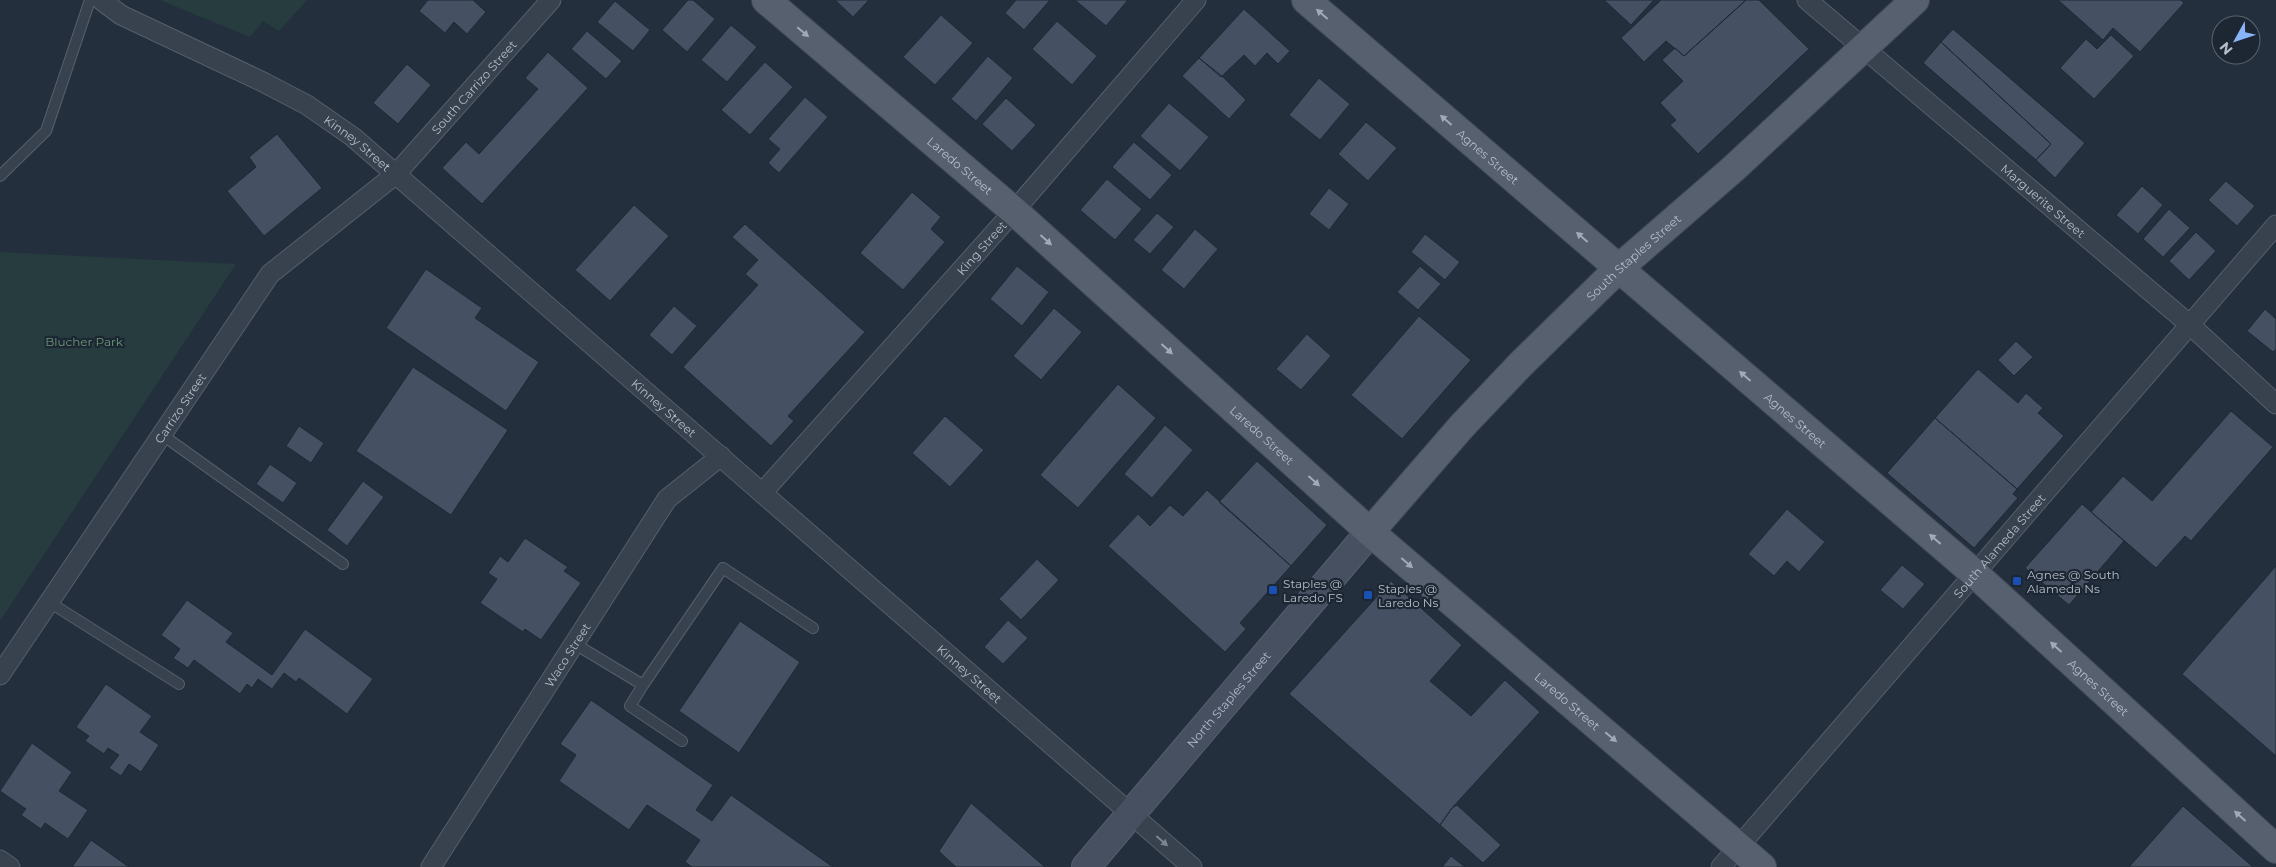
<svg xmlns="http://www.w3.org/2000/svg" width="2276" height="867" font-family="Montserrat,sans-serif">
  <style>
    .green { fill: #263c3f }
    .building { fill: #455162; stroke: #1f2835 }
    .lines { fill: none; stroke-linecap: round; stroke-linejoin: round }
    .lane-casing { stroke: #565f6c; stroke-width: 12 }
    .street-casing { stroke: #565f6c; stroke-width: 21 }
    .secondary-casing { stroke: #565f6c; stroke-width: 30 }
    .primary-casing { stroke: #414a57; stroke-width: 30 }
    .lane { stroke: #38414e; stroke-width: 10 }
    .street { stroke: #38414e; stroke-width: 19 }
    .secondary { stroke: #465061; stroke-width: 28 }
    .primary { stroke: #56606e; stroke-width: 28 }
    .oneway { fill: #a1aab7 }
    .oneway2 { fill: #7c8592 }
    .transit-dot { fill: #1a4fb4; stroke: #1d2633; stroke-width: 2 }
    .labels { text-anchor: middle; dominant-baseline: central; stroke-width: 4.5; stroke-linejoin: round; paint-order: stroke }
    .street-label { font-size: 12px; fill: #b4bcc9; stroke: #1d2633 }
    .park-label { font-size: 12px; fill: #6b9a76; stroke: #1d2633 }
    .poi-label { font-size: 12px; fill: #b4bcc9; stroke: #1d2633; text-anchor: start }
  </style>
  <rect width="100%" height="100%" fill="#242f3e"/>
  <!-- green -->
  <path class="green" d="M 160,0 L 307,0 L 279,31 L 263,21 L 250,37 Z
    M 0,252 L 236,264 L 0,621 Z"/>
  <!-- building -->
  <path class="building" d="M 428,0 L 473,0 L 486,12 L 467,34 L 454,22 L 445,33 L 419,11 Z
    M 688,0 L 693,0 L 715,19 L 687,52 L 662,30 Z
    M 835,0 L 869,0 L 853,17 Z
    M 1016,0 L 1050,0 L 1024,30 L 1005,13 Z
    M 1075,0 L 1128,0 L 1106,26 Z
    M 1604,0 L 1654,0 L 1631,25 Z
    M 1661,0 L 1746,0 L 1684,56 L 1666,41 L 1644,62 L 1621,38 Z
    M 1746,0 L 1759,0 L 1809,49 L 1698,154 L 1670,125 L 1676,120 L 1660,103 L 1683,81 L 1662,60 L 1675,48 L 1684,56 Z
    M 2058,0 L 2181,0 L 2184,3 L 2140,52 L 2113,28 L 2103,40 Z
    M 615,1 L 650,30 L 633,51 L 597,22 Z
    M 1244,9 L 1290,51 L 1278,64 L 1267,53 L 1255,66 L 1244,55 L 1221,77 L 1199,58 Z
    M 941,15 L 973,43 L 935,85 L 903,57 Z
    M 1057,21 L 1097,56 L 1072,85 L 1032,49 Z
    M 731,25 L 757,47 L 727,82 L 701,60 Z
    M 1953,29 L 2085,143 L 2055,178 L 2036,160 L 2051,144 L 1941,42 Z
    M 587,31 L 622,61 L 606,79 L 571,49 Z
    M 2111,35 L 2134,56 L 2094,99 L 2060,68 L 2086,39 L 2097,49 Z
    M 1941,42 L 2051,144 L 2036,160 L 1923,63 Z
    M 548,52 L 588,88 L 482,204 L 442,168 L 466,142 L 479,154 L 538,89 L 525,78 Z
    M 988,56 L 1013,78 L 976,121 L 951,99 Z
    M 1199,58 L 1223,77 L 1246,100 L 1229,119 L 1182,76 Z
    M 765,62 L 793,87 L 750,135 L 721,110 Z
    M 407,64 L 431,85 L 398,124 L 373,103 Z
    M 1319,78 L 1350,104 L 1320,140 L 1289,115 Z
    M 805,97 L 828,117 L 779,173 L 768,163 L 780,149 L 768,139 Z
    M 1006,98 L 1036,125 L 1012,151 L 982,124 Z
    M 1169,103 L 1209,137 L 1180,171 L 1140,136 Z
    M 1366,122 L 1397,148 L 1368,181 L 1338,154 Z
    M 277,134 L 322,188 L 264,236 L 227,191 L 256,167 L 249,157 Z
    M 1134,142 L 1172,175 L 1150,200 L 1112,167 Z
    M 1107,179 L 1142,209 L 1115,240 L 1080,210 Z
    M 2226,181 L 2255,206 L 2237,226 L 2208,200 Z
    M 2142,186 L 2163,205 L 2138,234 L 2116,215 Z
    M 1329,188 L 1349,204 L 1329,230 L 1309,214 Z
    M 912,192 L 941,217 L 931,229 L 945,242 L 903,290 L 860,253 Z
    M 634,205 L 669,236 L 610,301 L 575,270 Z
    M 2169,209 L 2190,228 L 2163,257 L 2143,239 Z
    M 1157,213 L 1174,227 L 1150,254 L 1133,240 Z
    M 745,224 L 865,332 L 788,416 L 794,421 L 771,446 L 683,367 L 758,285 L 745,274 L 758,260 L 732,237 Z
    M 1195,229 L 1218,249 L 1184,289 L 1161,270 Z
    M 2196,232 L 2216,251 L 2189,280 L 2169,261 Z
    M 1425,234 L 1460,262 L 1445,280 L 1411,252 Z
    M 1017,266 L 1049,292 L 1022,326 L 990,299 Z
    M 1420,266 L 1441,284 L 1418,310 L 1397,292 Z
    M 426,269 L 482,308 L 475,318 L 539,362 L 506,411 L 386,328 Z
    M 674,306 L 697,326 L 672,355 L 649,335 Z
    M 1054,308 L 1082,332 L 1041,380 L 1013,356 Z
    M 2265,309 L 2276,319 L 2276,349 L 2273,352 L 2247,331 Z
    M 1419,316 L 1471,360 L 1402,439 L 1351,395 Z
    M 1307,334 L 1331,356 L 1301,390 L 1276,369 Z
    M 2016,341 L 2033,357 L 2014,376 L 1998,360 Z
    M 413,367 L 508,430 L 451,515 L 356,451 Z
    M 1978,369 L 2018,403 L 2026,393 L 2043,408 L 2038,413 L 2064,436 L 2017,489 L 1935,418 Z
    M 1118,384 L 1156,418 L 1078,508 L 1040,475 Z
    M 2231,411 L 2273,447 L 2191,541 L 2185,536 L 2156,568 L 2091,512 L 2123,476 L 2152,501 Z
    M 945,416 L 984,450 L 950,487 L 912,453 Z
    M 1935,418 L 2017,489 L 2013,494 L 2018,498 L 1974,548 L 1887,473 Z
    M 1165,425 L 1193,450 L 1152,498 L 1124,474 Z
    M 299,426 L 324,443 L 311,463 L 286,446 Z
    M 1257,461 L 1327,525 L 1291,566 L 1219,502 Z
    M 270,464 L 297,483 L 283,503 L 256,484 Z
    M 363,481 L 384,497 L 347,546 L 327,530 Z
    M 1207,490 L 1291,566 L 1240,623 L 1246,629 L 1225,652 L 1108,546 L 1138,514 L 1150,526 L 1170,505 L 1183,516 Z
    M 2082,504 L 2124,541 L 2069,605 L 2025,568 Z
    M 1787,509 L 1825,542 L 1799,572 L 1787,561 L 1774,576 L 1748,554 Z
    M 525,538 L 568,567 L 564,571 L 581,583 L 541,640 L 525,629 L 523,632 L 480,603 L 497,579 L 488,573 L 500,556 L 508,562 Z
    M 1037,559 L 1059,580 L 1021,620 L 999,599 Z
    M 1902,565 L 1925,584 L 1903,609 L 1880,590 Z
    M 2276,566 L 2276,756 L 2182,674 Z
    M 1391,581 L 1462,645 L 1430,681 L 1471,716 L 1505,680 L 1540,712 L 1452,808 L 1440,825 L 1289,694 Z
    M 187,600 L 233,633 L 226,642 L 272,675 L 305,629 L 373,679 L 347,714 L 299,678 L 296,682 L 284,673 L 272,689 L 258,679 L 252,688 L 247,684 L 240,694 L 194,660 L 188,668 L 173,658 L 180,649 L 161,635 Z
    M 1008,620 L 1028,638 L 1003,664 L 984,647 Z
    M 740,621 L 800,662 L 739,753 L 679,711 Z
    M 106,684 L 152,716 L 140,732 L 159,745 L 141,772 L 129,764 L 121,776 L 109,768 L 119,755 L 108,748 L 104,754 L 85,741 L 89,736 L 76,727 Z
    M 591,700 L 713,785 L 696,810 L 712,821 L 731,795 L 833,867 L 692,867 L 685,862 L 700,840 L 647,805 L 629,830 L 559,781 L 576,755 L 560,744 Z
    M 32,743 L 72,772 L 59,791 L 88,810 L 68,839 L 45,823 L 41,829 L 21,815 L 26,809 L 0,791 Z
    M 971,803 L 1045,867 L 956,867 L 946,858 L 939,851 Z
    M 1457,805 L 1501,845 L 1483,863 L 1440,825 L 1452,808 Z
    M 2183,806 L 2253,867 L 2129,867 Z
    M 91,840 L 129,867 L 72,867 Z
    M 1451,856 L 1465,867 L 1442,867 Z"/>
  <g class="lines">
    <!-- lane casing -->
    <g class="lane-casing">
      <path id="lane" d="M 0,176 L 46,131 L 90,0
        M 161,434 L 343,564
        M 49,602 L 179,684
        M 575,644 L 643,685 L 723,568 L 813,628
        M 643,685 L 630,706 L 682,741"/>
    </g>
    <!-- street casing -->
    <g class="street-casing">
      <g id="street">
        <path id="s1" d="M 101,0 L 121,15 L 263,82 L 307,105 L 353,137 L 1192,867"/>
        <path id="s2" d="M 1807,0 L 2189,324 L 2276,404"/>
        <path id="s3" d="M 762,493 L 1014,211 L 1196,0"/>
        <path id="s4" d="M 0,675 L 270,274 L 396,174 L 551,0"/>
        <path d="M 0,860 L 10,867"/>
        <path id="s5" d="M 431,867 L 667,499 L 721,456"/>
        <path id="s6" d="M 1721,867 L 2276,225"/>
      </g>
    </g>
    <!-- secondary casing -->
    <g class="secondary-casing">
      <g id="secondary">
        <path id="s7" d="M 1086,867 L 1370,532"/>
      </g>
    </g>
    <!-- primary casing -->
    <g class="primary-casing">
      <g id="primary">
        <path id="s8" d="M 766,0 L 1014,211 L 1370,532 L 1762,867"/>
        <path id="s9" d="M 1306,0 L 1974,573 L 2276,849"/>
        <path id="s10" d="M 1370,532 L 1462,426 L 1521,364 L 1619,268 L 1733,169 L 1915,0"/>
      </g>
    </g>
    <!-- lane -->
    <use href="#lane" class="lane"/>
    <!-- street -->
    <use href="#street" class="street"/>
    <!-- secondary -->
    <use href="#secondary" class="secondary"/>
    <!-- primary -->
    <use href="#primary" class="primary"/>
  </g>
  <!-- one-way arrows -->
  <defs><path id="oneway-solid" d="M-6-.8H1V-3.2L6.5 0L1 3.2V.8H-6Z" transform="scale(1.25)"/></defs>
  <g class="oneway">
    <use href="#oneway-solid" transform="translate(1322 14) rotate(-139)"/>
    <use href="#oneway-solid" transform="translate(803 32) rotate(40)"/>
    <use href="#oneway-solid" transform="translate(1446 120) rotate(-139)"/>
    <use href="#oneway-solid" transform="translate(1582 237) rotate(-139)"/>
    <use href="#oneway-solid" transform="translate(1046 240) rotate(42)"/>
    <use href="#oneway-solid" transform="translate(1167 349) rotate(42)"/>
    <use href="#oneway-solid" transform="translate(1745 376) rotate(-139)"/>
    <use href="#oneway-solid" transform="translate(1314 481) rotate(42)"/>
    <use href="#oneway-solid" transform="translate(1935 539) rotate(-139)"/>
    <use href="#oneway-solid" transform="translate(1407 563) rotate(41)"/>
    <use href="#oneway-solid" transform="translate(2056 647) rotate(-138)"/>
    <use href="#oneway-solid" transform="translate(1611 737) rotate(40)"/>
    <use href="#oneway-solid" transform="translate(2240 816) rotate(-138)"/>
  </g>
  <use class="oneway2" href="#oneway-solid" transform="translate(1162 841) rotate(41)"/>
  <!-- markers -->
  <g class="transit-dot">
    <rect x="2012" y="576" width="10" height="10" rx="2.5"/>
    <rect x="1268" y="585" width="10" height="10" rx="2.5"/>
    <rect x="1363" y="590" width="10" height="10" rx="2.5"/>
  </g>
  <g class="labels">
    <!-- street labels -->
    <g class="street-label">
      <text stroke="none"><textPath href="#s4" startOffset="761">South Carrizo Street</textPath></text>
      <text stroke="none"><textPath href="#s1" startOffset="295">Kinney Street</textPath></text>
      <text stroke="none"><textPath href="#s9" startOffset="240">Agnes Street</textPath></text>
      <text stroke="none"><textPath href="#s8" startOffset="255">Laredo Street</textPath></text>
      <text stroke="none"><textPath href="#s2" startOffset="310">Marguerite Street</textPath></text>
      <text stroke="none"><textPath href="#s3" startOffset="329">King Street</textPath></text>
      <text stroke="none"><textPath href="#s10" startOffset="381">South Staples Street</textPath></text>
      <text stroke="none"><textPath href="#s4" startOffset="322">Carrizo Street</textPath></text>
      <text stroke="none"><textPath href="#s1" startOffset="700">Kinney Street</textPath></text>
      <text stroke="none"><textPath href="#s9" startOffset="645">Agnes Street</textPath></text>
      <text stroke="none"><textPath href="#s8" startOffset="660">Laredo Street</textPath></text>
      <text stroke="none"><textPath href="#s6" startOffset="425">South Alameda Street</textPath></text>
      <text stroke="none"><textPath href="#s5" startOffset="252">Waco Street</textPath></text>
      <text stroke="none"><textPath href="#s1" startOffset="1105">Kinney Street</textPath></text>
      <text stroke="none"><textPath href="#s9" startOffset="1049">Agnes Street</textPath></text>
      <text stroke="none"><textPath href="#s7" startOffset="220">North Staples Street</textPath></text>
      <text stroke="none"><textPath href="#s8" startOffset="1065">Laredo Street</textPath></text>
    </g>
    <!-- park labels -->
    <g class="park-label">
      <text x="84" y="341">Blucher Park</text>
    </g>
    <!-- poi labels -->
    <g class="poi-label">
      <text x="2027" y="574">Agnes @ South<tspan x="2027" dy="14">Alameda Ns</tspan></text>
      <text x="1283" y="583">Staples @<tspan x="1283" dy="14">Laredo FS</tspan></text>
      <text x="1378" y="588">Staples @<tspan x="1378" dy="14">Laredo Ns</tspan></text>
    </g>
  </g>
  <!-- north arrow -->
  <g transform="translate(2236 40) rotate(230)"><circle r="24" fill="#1d2633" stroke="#59626f"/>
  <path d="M0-4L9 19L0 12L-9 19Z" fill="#8ab4f8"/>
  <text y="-8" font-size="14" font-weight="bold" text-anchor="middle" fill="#b4bcc9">N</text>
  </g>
</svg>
